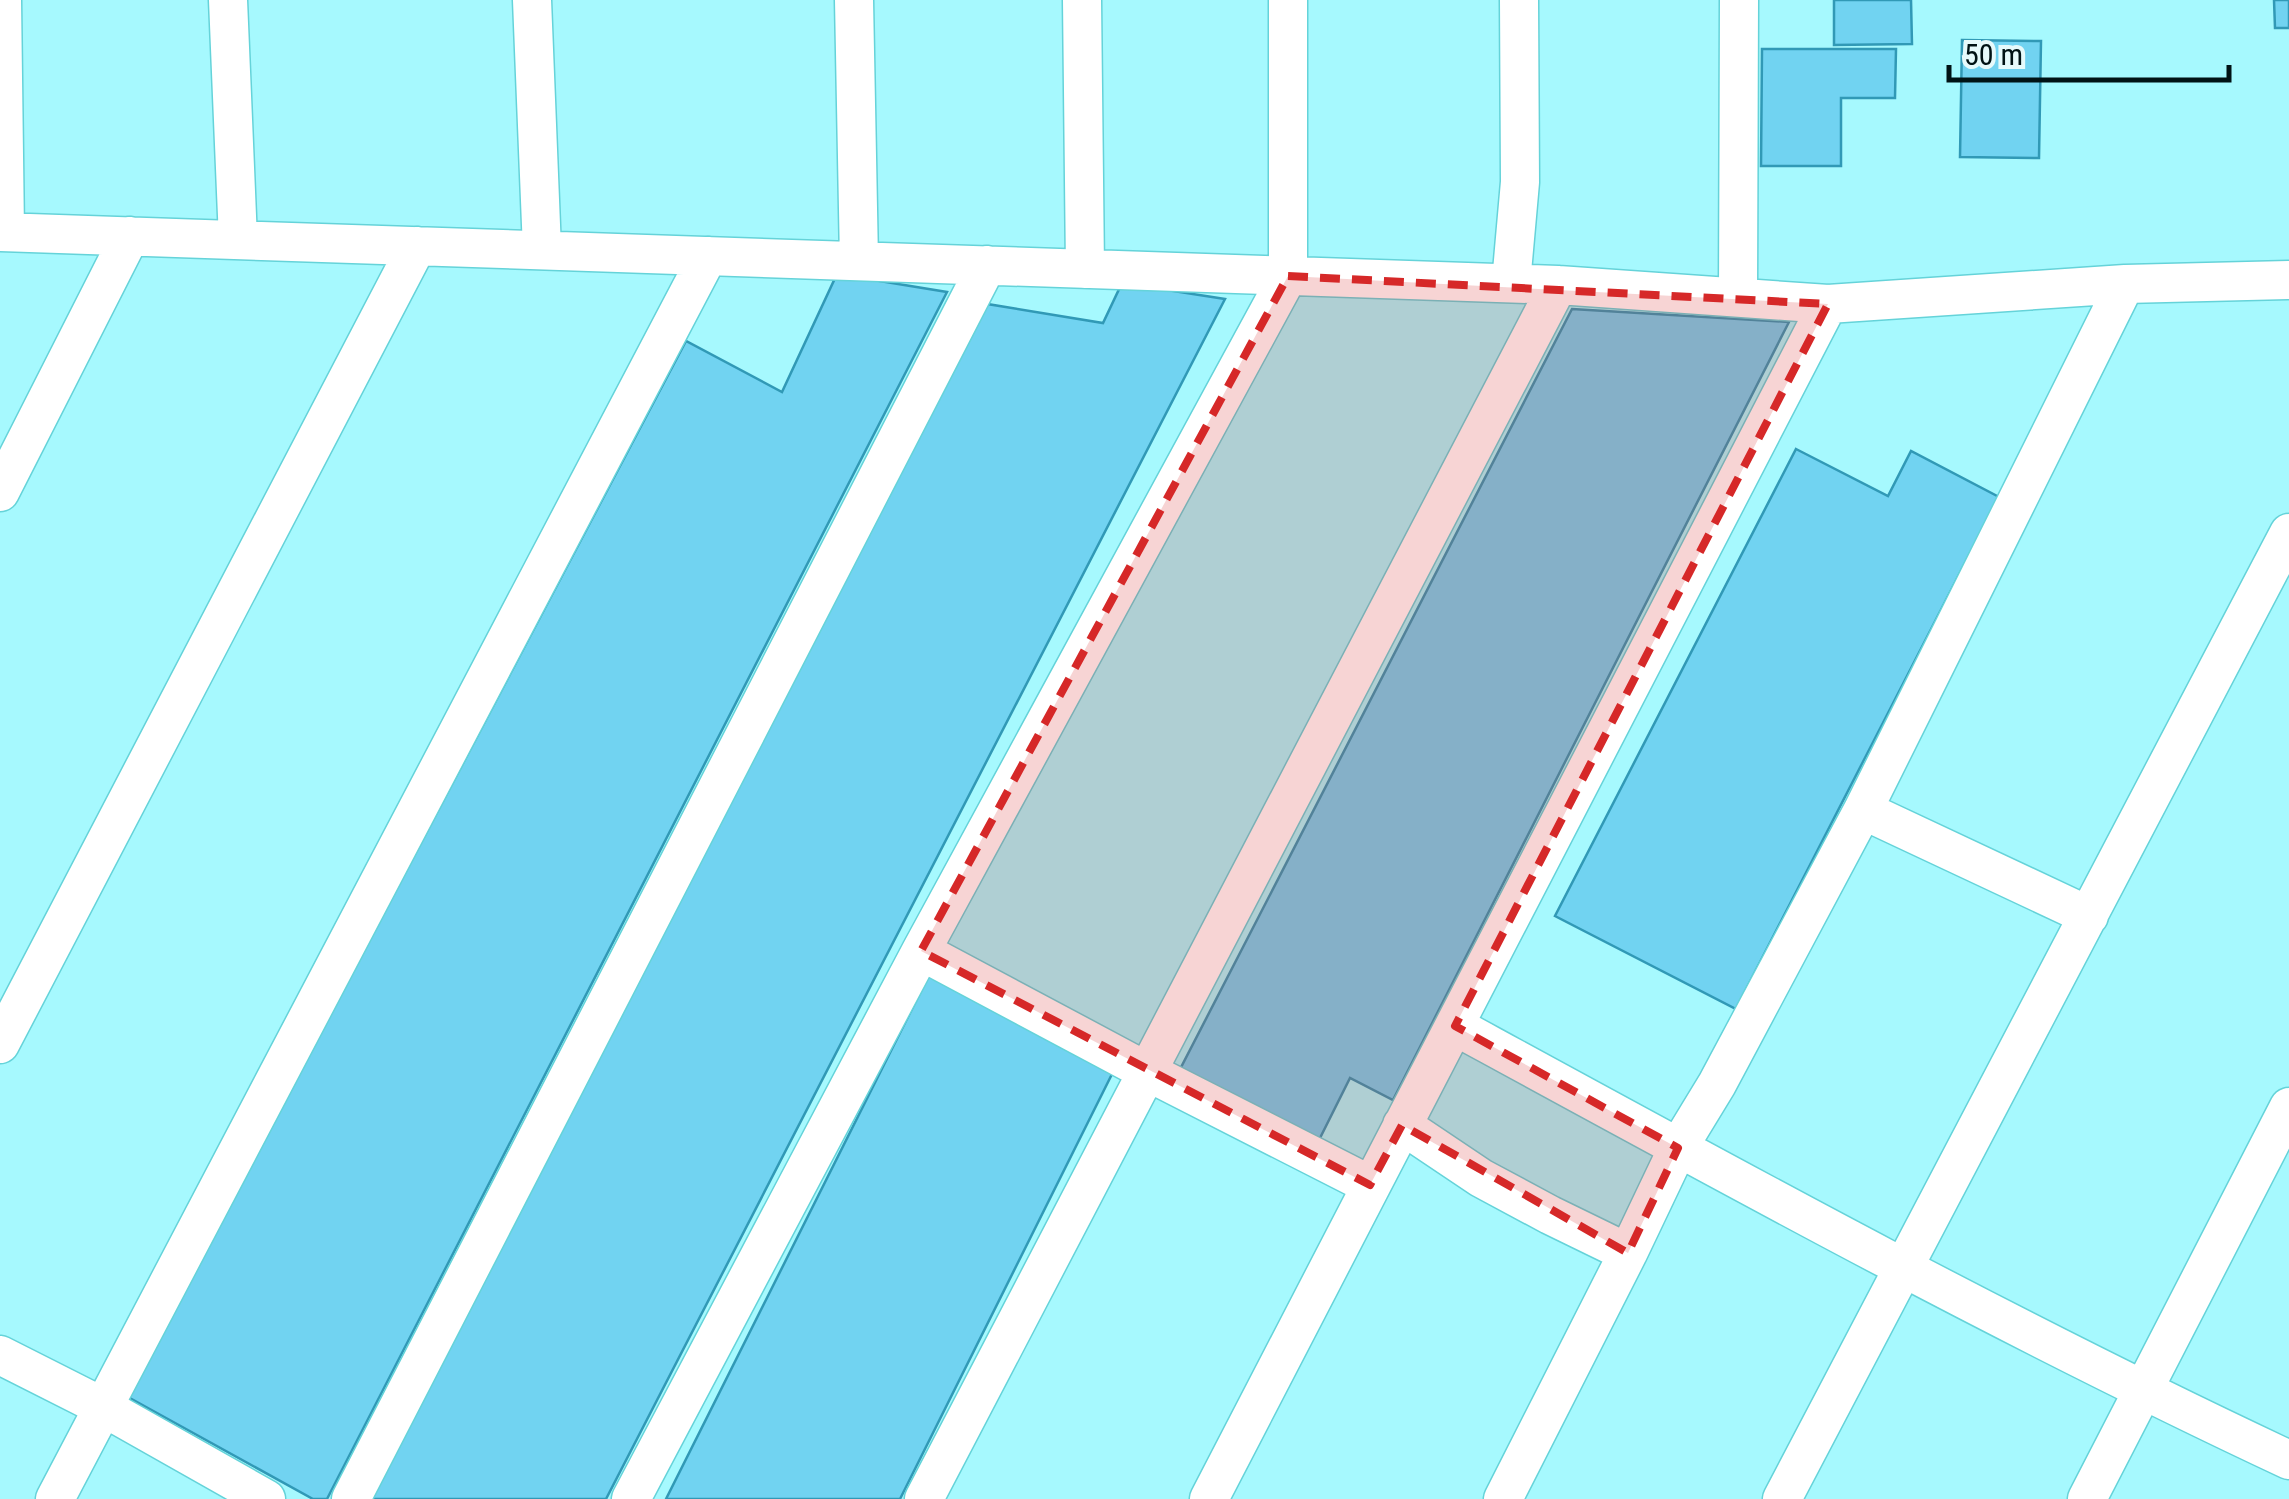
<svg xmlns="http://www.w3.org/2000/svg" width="2289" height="1499" font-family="'Roboto Condensed',sans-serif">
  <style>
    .building { fill: #71d3f1; stroke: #3199b6; stroke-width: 2.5 }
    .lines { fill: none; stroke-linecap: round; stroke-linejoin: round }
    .minor-casing { stroke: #65d3d9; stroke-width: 41 }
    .minor { stroke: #fff; stroke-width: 38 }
    .marked { fill: #d62828; fill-opacity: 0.2; stroke: #d62828; stroke-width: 8; stroke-dasharray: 20 12; stroke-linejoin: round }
  </style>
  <rect width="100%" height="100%" fill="#a6f9fe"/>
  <!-- building -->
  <path class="building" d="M 1834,0 L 1911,0 L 1912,44 L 1834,45 Z
    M 2274,0 L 2289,0 L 2289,28 L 2275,28 Z
    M 1962,40 L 2041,41 L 2039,158 L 1960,157 Z
    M 1762,49 L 1896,49 L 1895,98 L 1841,98 L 1841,166 L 1761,166 Z
    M 837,274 L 947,292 L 327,1499 L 313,1499 L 128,1397 L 686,341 L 782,392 Z
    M 1122,283 L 1225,299 L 606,1499 L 371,1499 L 987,304 L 1103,323 Z
    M 1572,309 L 1789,322 L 1393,1100 L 1350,1078 L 1314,1150 L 1175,1079 Z
    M 1796,449 L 1888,496 L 1911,451 L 1999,497 L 1736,1009 L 1555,916 Z
    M 934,965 L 1117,1064 L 900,1499 L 666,1499 Z"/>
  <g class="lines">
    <!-- minor casing -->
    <g class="minor-casing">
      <path id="minor" d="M 2,0 L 5,232
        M 228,0 L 238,240
        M 532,0 L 542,250
        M 854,0 L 859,261
        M 1082,0 L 1085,269
        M 0,232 L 1558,285 L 1828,304 L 2125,284 L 2289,280
        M 1511,283 L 1520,182 L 1519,0
        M 1738,297 L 1739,0
        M 0,492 L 130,236
        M 1863,810 L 2089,916
        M 921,951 L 1146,1071 L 1370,1185
        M 1455,1026 C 1730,1176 2005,1327 2289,1460
        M 0,1044 L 417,246
        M 1402,1125 L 1481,1178 L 1550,1215 L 1628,1253
        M 0,1355 L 103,1407 L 266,1499
        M 55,1499 L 708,256
        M 351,1499 L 987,265
        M 631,1499 L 921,951 L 1288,276 L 1288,0
        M 924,1499 L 1558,285
        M 1209,1499 L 1828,304
        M 1503,1499 L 1628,1253 L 1678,1148 L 1717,1084 L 1863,810 L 2125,284
        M 1782,1499 L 2289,533
        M 2087,1499 L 2289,1107"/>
    </g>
    <!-- minor -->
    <use href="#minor" class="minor"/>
  </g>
  <!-- marked area -->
  <path class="marked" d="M 1288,276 L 1828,304 L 1455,1026 L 1678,1148 L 1628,1253 L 1402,1125 L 1370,1185 L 921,951 Z"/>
  <!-- scale -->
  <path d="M1949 65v15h280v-15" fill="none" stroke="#001315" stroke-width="5"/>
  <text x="1964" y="65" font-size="30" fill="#001315" stroke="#e6fafb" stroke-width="8" paint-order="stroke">50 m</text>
</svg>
